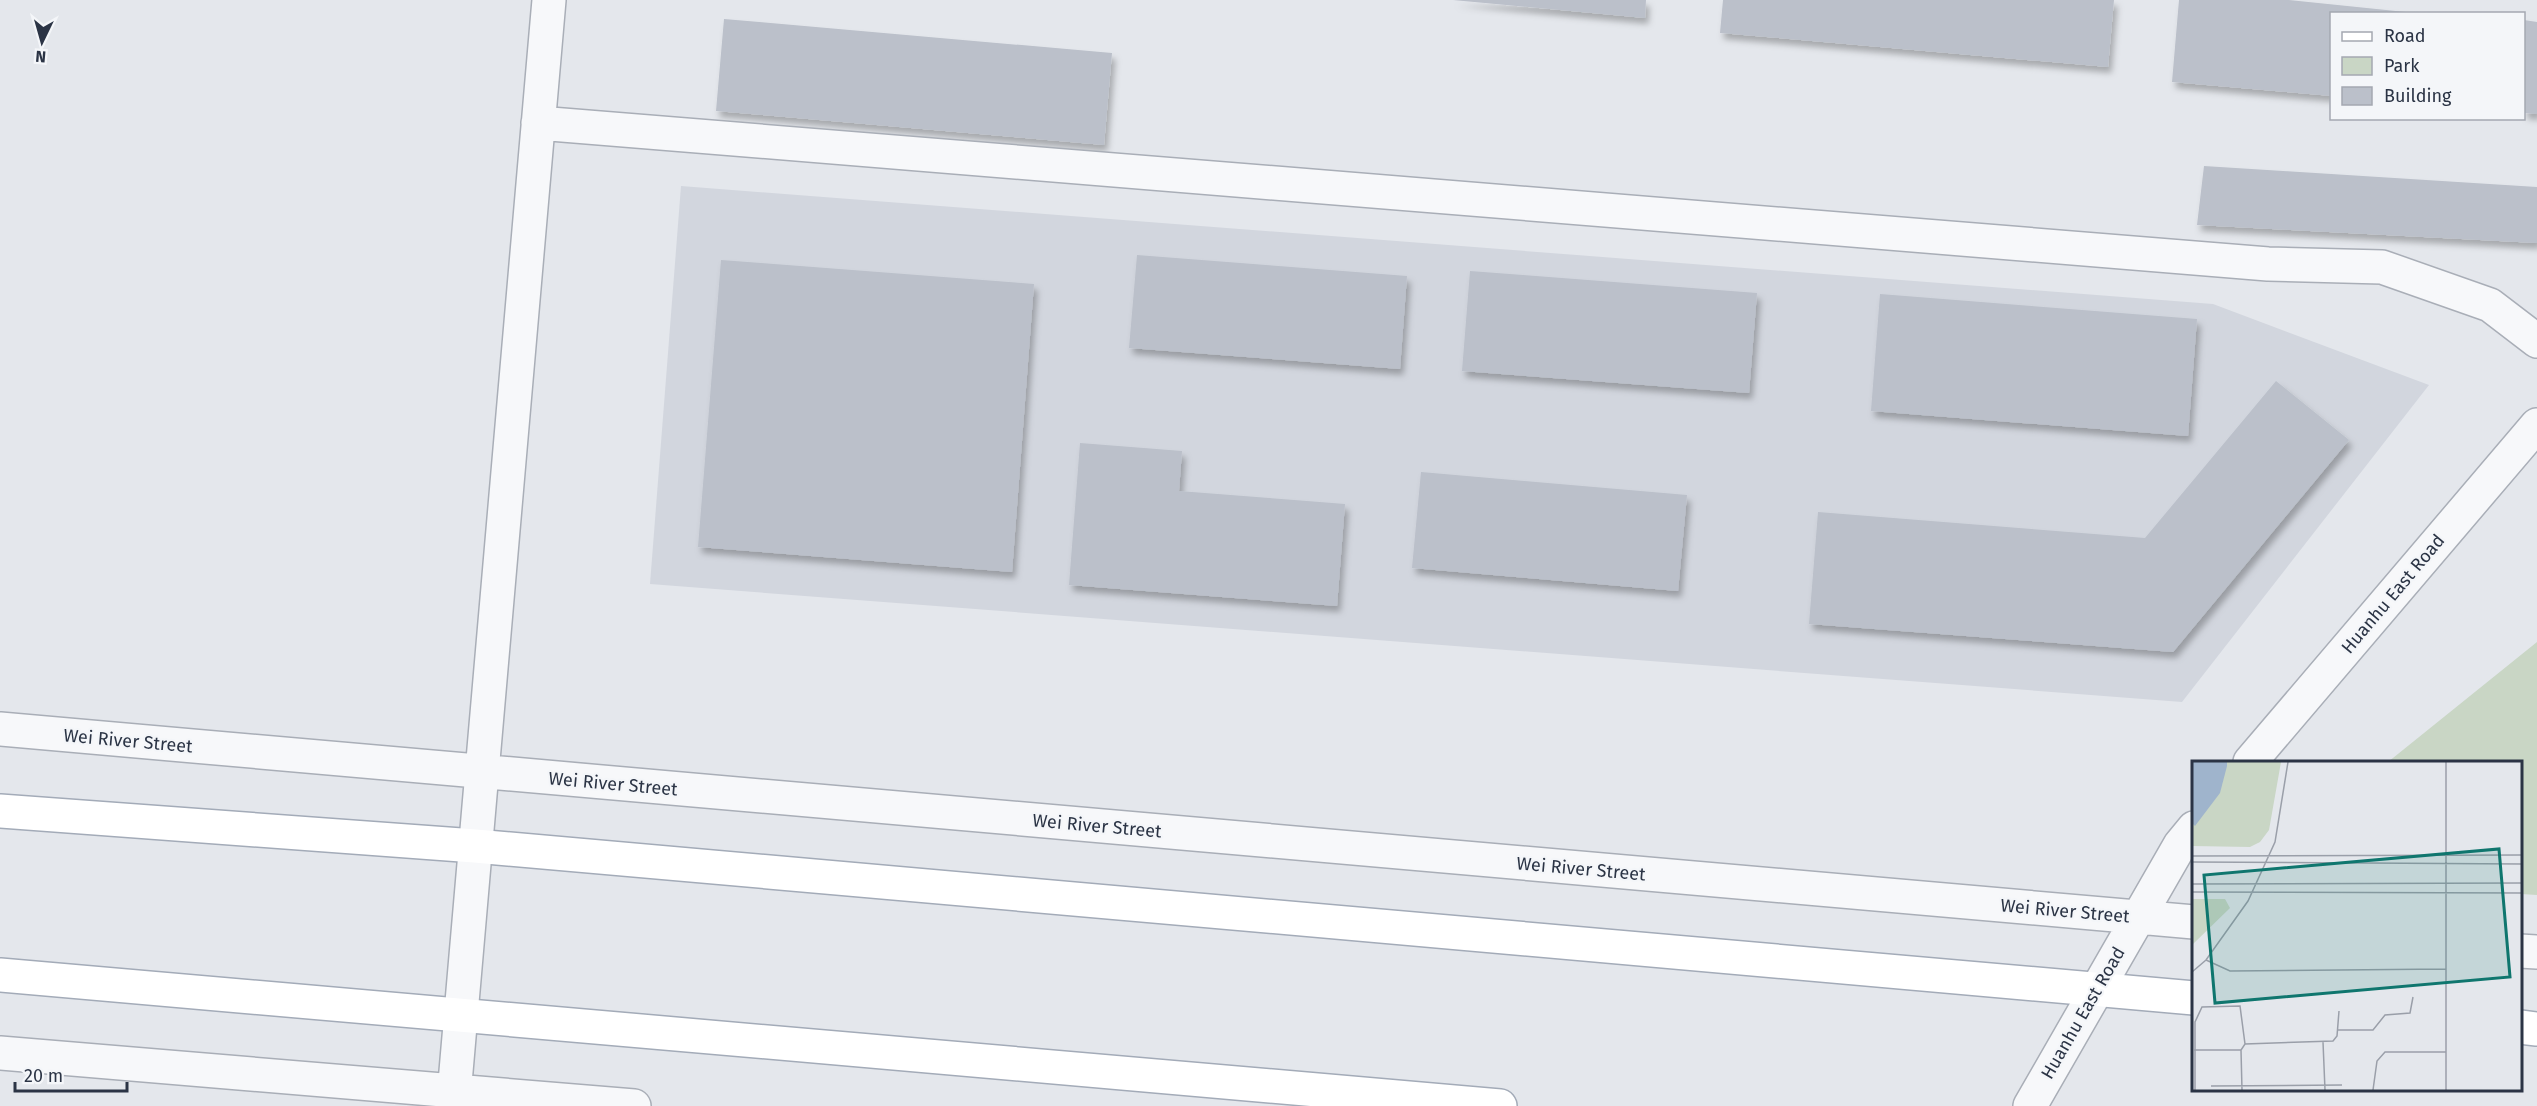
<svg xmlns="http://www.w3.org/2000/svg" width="2537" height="1106" font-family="'Fira Sans',sans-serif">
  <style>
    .built { fill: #d2d6de }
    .green { fill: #c9d6c5 }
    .building { fill: #bbc0ca; filter: url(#shadow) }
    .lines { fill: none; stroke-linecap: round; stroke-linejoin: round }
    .minor-casing { stroke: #a9aeb7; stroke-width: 36 }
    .major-casing { stroke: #a3abb8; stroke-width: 36 }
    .minor { stroke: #f7f8fa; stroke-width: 33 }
    .major { stroke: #fff; stroke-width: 33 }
    .labels { text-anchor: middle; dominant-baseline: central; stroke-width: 4.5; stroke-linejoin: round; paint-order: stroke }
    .street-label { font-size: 18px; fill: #2b3445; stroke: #f4f6f9 }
    .inset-road { fill: none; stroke: #9a9fa9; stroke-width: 1.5 }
    .view { fill: #0f766e; fill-opacity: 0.15; stroke: #0f766e; stroke-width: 3 }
    .inset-edge { fill: none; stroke: #2b3445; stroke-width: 3 }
  </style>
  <defs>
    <filter id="shadow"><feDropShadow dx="3.5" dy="6" stdDeviation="3" flood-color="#0004"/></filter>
  </defs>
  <rect width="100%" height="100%" fill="#e4e7ec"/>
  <!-- built -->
  <path class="built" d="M 681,186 L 2213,304 L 2429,385 L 2182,702 L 650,584 Z"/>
  <!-- green -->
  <path class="green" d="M 2537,642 L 2537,895 L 2521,894 L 2520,762 L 2388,762 Z"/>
  <!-- building -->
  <path class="building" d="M 1453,0 L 1646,0 L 1645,18 Z
    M 1723,0 L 2114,0 L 2108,67 L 1720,33 Z
    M 2179,0 L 2289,0 L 2425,14 L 2332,14 L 2332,96 L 2172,82 Z
    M 724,19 L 1112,53 L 1104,145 L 716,111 Z
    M 2524,20 L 2537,22 L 2537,114 L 2524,113 Z
    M 2204,166 L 2537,187 L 2537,243 L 2197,225 Z
    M 1137,255 L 1407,276 L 1400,369 L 1129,348 Z
    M 721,260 L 1034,284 L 1012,572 L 698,547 Z
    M 1470,271 L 1757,293 L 1749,393 L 1462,371 Z
    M 1880,294 L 2197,319 L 2188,436 L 1871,411 Z
    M 2276,381 L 2349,440 L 2173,652 L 1809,624 L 1818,512 L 2145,538 Z
    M 1080,443 L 1182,451 L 1179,491 L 1345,504 L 1337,606 L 1069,585 Z
    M 1421,472 L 1687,495 L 1678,591 L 1412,568 Z"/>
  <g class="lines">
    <!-- minor casing -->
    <g class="minor-casing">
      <path id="minor" d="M 538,123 L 2268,264 L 2382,267 L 2490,305 L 2537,341
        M 0,729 L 2194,922
        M 2250,762 L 2537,425
        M 2520,951 L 2537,952
        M 0,1053 L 634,1106
        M 453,1106 L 549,0
        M 2030,1106 L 2180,845 L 2194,828"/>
    </g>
    <!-- major casing -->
    <g class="major-casing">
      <path id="major" d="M 0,811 L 475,846 L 2194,998
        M 0,975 L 1500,1106
        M 2520,1027 L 2537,1029"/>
    </g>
    <!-- minor -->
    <use href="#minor" class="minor"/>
    <!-- major -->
    <use href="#major" class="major"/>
  </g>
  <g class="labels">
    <!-- street labels -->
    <g class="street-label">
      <text transform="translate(2393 594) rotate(-50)">Huanhu East Road</text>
      <text transform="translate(128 741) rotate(5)">Wei River Street</text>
      <text transform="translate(613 784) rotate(5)">Wei River Street</text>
      <text transform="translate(1097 826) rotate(5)">Wei River Street</text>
      <text transform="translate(1581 869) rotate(5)">Wei River Street</text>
      <text transform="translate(2065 911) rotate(5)">Wei River Street</text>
      <text transform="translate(2083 1013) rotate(-60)">Huanhu East Road</text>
    </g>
  </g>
  <!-- overview -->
  <g transform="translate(2192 761)">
    <rect width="330" height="330" fill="#e4e7ec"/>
    <path d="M 0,1 L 89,1 L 77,69 L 68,81 L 58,86 L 0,85 ZM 0,138 L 33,138 L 38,147 L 0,184 Z" fill="#c9d6c5"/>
    <path d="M 0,1 L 35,1 L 35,5 L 28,32 L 3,65 L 0,62 Z" fill="#9fb4cc"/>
    <path class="inset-road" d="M 254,1 L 254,329M 0,95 L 330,94M 0,101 L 330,103M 0,123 L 330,122M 0,131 L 330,132M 14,199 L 38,210 L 254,208M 0,211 L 14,199 L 56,140 L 83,81 L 96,1M 146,269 L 181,269 L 193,254 L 218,252 L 221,236M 131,281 L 133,329M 2,289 L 49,289M 19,325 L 150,324M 3,329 L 3,261 L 10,246 L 48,245 L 53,283M 50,329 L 49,289 L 53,283 L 141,280 L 145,275 L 147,250M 181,329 L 185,300 L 193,291 L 254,291"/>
    <path class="view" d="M 307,88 L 318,216 L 23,242 L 12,114 Z"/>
    <rect width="330" height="330" class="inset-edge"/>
  </g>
  <!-- legend -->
  <rect x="2330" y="12" width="195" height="108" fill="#f4f6f9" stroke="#a4a8b1" stroke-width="1.5"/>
  <rect x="2342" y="32" width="30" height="9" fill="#ffffff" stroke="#a4a8b1" stroke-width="1.5"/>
  <text x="2384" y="42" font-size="18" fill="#2b3445">Road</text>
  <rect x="2342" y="57" width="30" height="18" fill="#c9d6c5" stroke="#a4a8b1" stroke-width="1.5"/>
  <text x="2384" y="72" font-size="18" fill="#2b3445">Park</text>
  <rect x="2342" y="87" width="30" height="18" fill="#bbc0ca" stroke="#a4a8b1" stroke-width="1.5"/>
  <text x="2384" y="102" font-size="18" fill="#2b3445">Building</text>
  <!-- north arrow -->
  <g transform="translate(42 42) rotate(185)" stroke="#f4f6f9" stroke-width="4.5" paint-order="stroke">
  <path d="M0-4.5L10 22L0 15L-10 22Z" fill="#2b3445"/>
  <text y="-9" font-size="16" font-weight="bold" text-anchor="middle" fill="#2b3445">N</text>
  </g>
  <!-- scale -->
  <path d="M15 1082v9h112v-9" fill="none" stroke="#2b3445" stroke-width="3"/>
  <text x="24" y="1082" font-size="18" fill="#2b3445" stroke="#f4f6f9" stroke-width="4.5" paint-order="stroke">20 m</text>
</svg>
